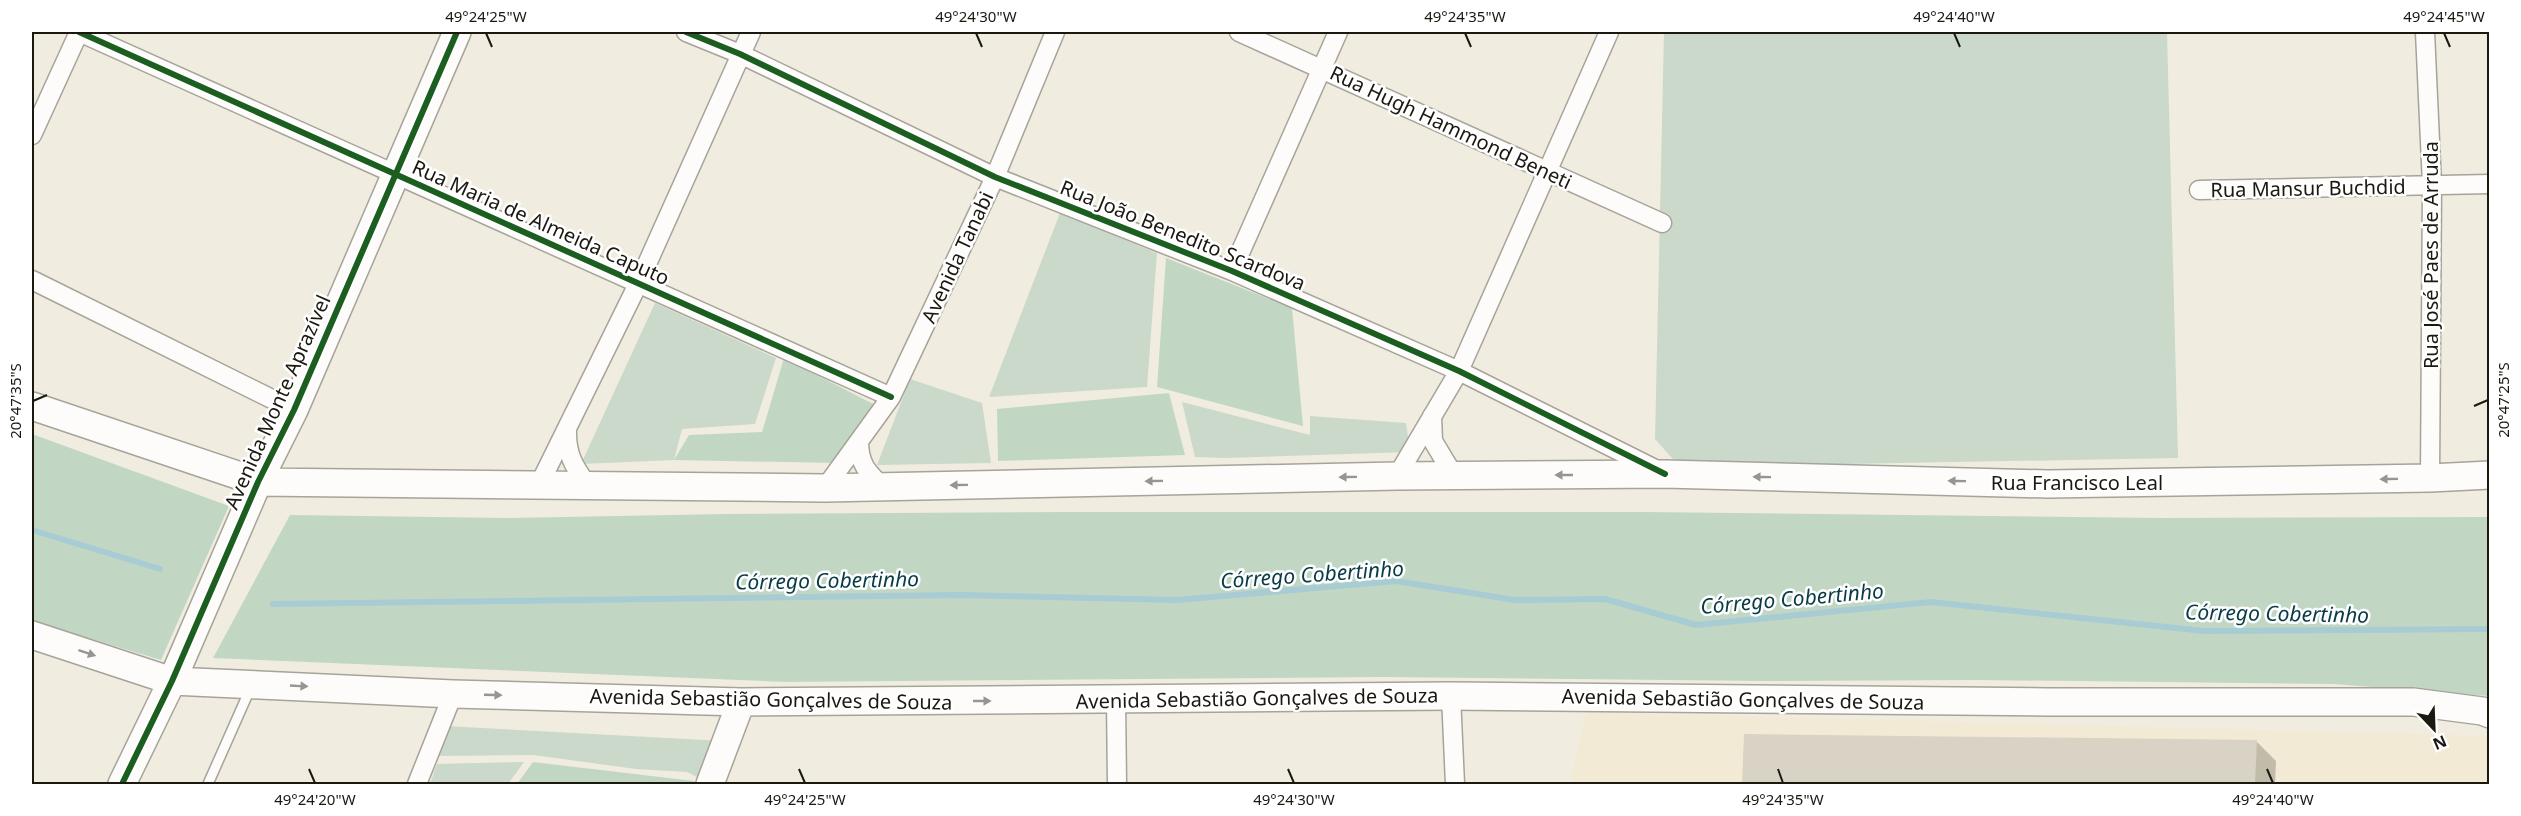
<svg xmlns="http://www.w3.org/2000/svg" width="2521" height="816" font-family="'Noto Sans',sans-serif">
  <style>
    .built { fill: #f2ead4 }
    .green { fill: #cad9ca }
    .forest { fill: #c1d7c4 }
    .shadow { fill: #0003 }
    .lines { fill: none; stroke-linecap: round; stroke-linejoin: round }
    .stream { stroke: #a8ccd3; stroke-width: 6 }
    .building { fill: #d8d3c5 }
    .lane-casing { stroke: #a6a39a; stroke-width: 12 }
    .street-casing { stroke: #a6a39a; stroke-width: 21 }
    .secondary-casing { stroke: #a6a39a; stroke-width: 30 }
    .lane { stroke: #fdfcfa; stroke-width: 9 }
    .street { stroke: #fdfcfa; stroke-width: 18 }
    .secondary { stroke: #fdfcfa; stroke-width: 27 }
    .cycleway-casing { stroke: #fff; stroke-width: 10 }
    .cycleway { stroke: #1b5e20; stroke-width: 6 }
    .oneway { fill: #979591 }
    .ticks { fill: none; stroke: #1b1810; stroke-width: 2 }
    .labels { text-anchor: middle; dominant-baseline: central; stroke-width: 5; stroke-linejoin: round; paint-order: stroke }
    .street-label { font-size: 20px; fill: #1b1810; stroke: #fff }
    .water-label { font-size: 21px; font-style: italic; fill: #083b46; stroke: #fff }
    .neatline { fill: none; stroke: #1b1810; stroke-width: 2 }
    .ticks-label { font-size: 15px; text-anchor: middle; fill: #1b1810 }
  </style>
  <rect width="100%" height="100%" fill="#f1ece0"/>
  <!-- built -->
  <path class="built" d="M 1586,712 L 2489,736 L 2489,784 L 1570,784 Z"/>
  <!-- green -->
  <path class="green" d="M 1664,32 L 2167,32 L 2178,458 L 1680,467 L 1655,439 Z
    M 1060,213 L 1157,253 L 1147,387 L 989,397 Z
    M 655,303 L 776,358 L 755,424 L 682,429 L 674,460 L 581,464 Z
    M 910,379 L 982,403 L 991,463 L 877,465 Z
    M 1182,402 L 1310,435 L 1310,416 L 1406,423 L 1410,452 L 1227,458 L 1195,457 Z
    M 445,726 L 724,741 L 707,782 L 687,772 L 636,769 L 533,755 L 437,756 Z
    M 524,762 L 508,784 L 430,784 L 437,764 Z"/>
  <!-- forest -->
  <path class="forest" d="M 1166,258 L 1292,308 L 1303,426 L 1157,387 Z
    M 784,358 L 877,406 L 838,463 L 674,460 L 689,435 L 762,432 Z
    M 1169,393 L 1185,455 L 998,461 L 997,409 Z
    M 32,434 L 229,506 L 161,660 L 32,621 Z
    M 1071,512 L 1645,512 L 2162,518 L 2489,517 L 2489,696 L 2333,684 L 1978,680 L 1760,681 L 1383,677 L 785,682 L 213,658 L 290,515 L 508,518 L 726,514 Z
    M 533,762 L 694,781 L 695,784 L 517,784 Z"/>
  <!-- shadow -->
  <path class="shadow" d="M 1746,735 L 2257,742 L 2276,761 L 2275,784 L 1744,784 Z"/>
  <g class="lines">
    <!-- stream -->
    <path class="stream" d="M 32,530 L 160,569
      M 273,604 L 960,595 L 1177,600 L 1396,581 L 1515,600 L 1605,599 L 1696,625 L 1931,602 L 2204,631 L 2490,629"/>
  </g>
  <!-- building -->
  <path class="building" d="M 1744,734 L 2257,740 L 2255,784 L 1742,784 Z"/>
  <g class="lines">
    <!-- lane casing -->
    <g class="lane-casing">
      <path id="lane" d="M 208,784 L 251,687"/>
    </g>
    <!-- street casing -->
    <g class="street-casing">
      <path id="street" d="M 79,32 L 891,397
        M 686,32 L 740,54 L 995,177 L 1232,271 L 1459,371 L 1663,473
        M 1239,32 L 1662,223
        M 2425,32 L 2432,185 L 2430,478
        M 32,135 L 79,32
        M 2199,190 L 2490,184
        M 1232,271 L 1338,32
        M 32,280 L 294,410
        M 1432,416 L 1433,441 L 1454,476
        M 567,429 C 566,454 574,467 588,486
        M 859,441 C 859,464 867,472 883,487
        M 1397,476 L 1459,371 L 1609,32
        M 539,485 L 638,284 L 751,32
        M 825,488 L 891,397 L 995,177 L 1055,32
        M 1451,696 L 1455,784
        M 1116,700 L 1117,784
        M 417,784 L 453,694"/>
    </g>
    <!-- secondary casing -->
    <g class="secondary-casing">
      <path id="secondary" d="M 32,406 L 258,482 L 825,488 L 1397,476 L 1665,474 L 2048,484 L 2430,478 L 2490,475
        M 32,635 L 172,681 L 453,694 L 741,702 L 1451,696 L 2048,702 L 2413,702 L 2482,711 L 2490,714
        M 122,784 L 172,681 L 258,482 L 294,410 L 457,32
        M 710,784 L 741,702"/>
    </g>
    <!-- lane -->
    <use href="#lane" class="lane"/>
    <!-- street -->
    <use href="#street" class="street"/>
    <!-- secondary -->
    <use href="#secondary" class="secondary"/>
    <!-- cycleway casing -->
    <g class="cycleway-casing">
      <path id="cycleway" d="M 79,32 L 891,397
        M 686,32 L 740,54 L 995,177 L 1232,271 L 1459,371 L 1665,474
        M 122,784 L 172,681 L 258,482 L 294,410 L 457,32"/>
    </g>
    <!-- cycleway -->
    <use href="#cycleway" class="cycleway"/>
  </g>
  <!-- one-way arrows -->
  <defs><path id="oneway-solid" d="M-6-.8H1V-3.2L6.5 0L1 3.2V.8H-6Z" transform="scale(1.5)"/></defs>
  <g class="oneway">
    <use href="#oneway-solid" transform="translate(1564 475) rotate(180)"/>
    <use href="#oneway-solid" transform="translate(1348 477) rotate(179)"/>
    <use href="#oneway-solid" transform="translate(1762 477) rotate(-179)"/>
    <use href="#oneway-solid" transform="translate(2389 479) rotate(179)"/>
    <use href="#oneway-solid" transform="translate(1154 481) rotate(179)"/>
    <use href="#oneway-solid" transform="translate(1957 481) rotate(-179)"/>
    <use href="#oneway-solid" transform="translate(959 485) rotate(179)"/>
    <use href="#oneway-solid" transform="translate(87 653) rotate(18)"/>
    <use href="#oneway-solid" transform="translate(299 686) rotate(3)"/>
    <use href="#oneway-solid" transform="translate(493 695) rotate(2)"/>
    <use href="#oneway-solid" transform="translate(982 701)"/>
  </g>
  <!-- ticks -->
  <path class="ticks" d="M 486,33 L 492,47M 976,33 L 982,47M 1465,33 L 1471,47M 1954,33 L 1960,47M 2444,33 L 2450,47M 33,401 L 47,395M 2474,406 L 2488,400M 309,769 L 315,783M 799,769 L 805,783M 1288,769 L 1294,783M 1778,769 L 1783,783M 2267,769 L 2273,783"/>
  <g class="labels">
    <!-- street labels -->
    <g class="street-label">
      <text transform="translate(1451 127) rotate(25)">Rua Hugh Hammond Beneti</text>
      <text transform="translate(2308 188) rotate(-1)">Rua Mansur Buchdid</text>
      <text transform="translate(541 222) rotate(24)">Rua Maria de Almeida Caputo</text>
      <text transform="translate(1183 235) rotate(22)">Rua João Benedito Scardova</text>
      <text transform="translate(2430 255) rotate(-90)">Rua José Paes de Arruda</text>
      <text transform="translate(957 257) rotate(-65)">Avenida Tanabi</text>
      <text transform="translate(277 402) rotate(-66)">Avenida Monte Aprazível</text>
      <text x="2077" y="482">Rua Francisco Leal</text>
      <text transform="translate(1257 698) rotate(-1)">Avenida Sebastião Gonçalves de Souza</text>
      <text transform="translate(771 699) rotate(1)">Avenida Sebastião Gonçalves de Souza</text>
      <text transform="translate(1743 699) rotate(1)">Avenida Sebastião Gonçalves de Souza</text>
    </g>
    <!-- water labels -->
    <g class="water-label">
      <text transform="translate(1312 574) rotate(-4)">Córrego Cobertinho</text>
      <text transform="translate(827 580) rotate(-1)">Córrego Cobertinho</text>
      <text transform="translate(1792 598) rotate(-5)">Córrego Cobertinho</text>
      <text transform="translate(2277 613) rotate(1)">Córrego Cobertinho</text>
    </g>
  </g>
  <!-- border -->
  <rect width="2521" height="816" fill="none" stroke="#ffffff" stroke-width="66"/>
  <!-- north arrow -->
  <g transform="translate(2434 729) rotate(157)" stroke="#ffffff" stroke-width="4.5" paint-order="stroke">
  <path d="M0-4.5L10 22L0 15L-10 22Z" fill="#1b1810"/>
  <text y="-9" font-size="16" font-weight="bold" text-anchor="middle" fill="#1b1810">N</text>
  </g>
  <rect x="33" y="33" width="2455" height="750" class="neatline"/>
  <g class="ticks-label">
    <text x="486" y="22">49°24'25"W</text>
    <text x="976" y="22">49°24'30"W</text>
    <text x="1465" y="22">49°24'35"W</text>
    <text x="1954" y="22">49°24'40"W</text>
    <text x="2444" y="22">49°24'45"W</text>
    <text transform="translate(2504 400) rotate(-90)" y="5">20°47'25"S</text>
    <text transform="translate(16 401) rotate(-90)" y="5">20°47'35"S</text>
    <text x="315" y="805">49°24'20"W</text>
    <text x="805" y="805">49°24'25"W</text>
    <text x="1294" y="805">49°24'30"W</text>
    <text x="1783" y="805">49°24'35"W</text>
    <text x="2273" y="805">49°24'40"W</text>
  </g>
</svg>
